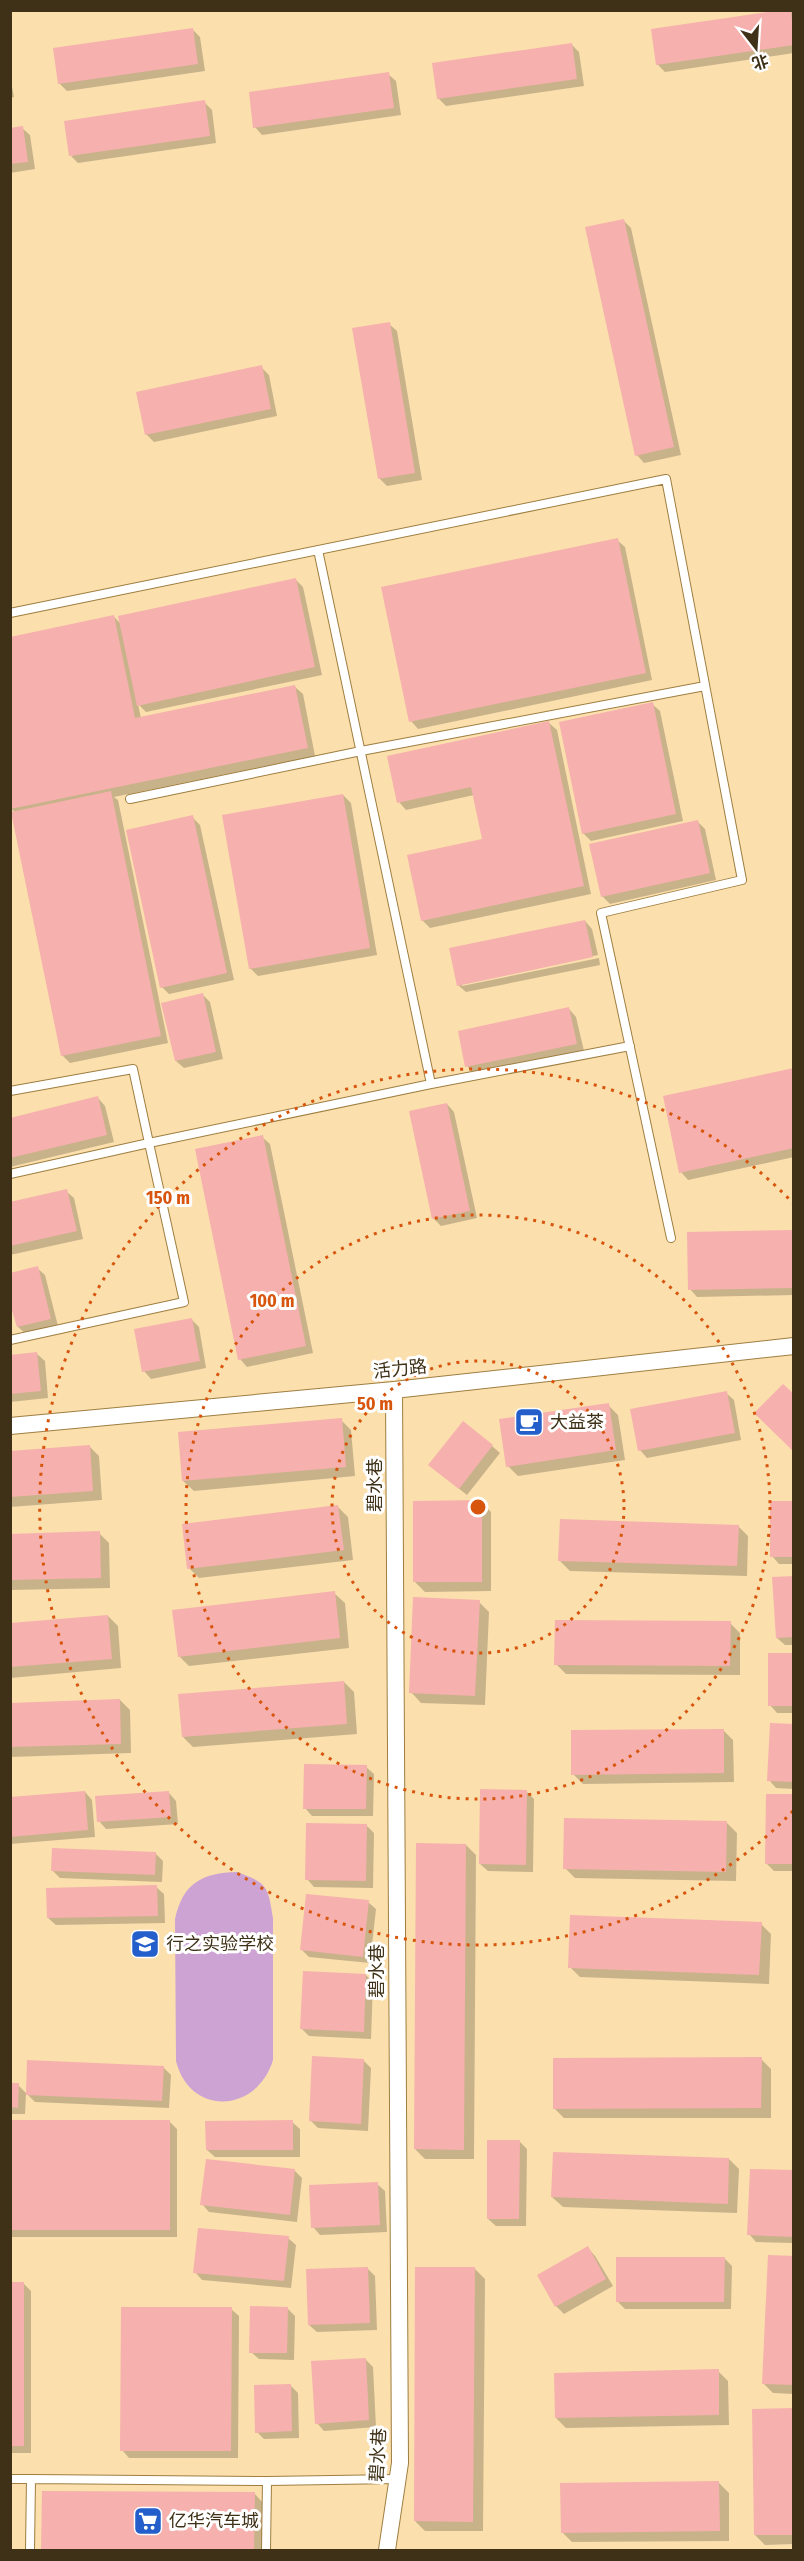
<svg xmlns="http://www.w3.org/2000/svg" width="804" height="2561" font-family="'Fira Sans Condensed','Noto Sans SC',sans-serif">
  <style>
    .green { fill: #cda3d4 }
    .shadow { fill: #0003 }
    .building { fill: #f6b0ad }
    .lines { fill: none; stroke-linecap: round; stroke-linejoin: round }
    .lane-casing { stroke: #9f7e40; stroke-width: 10 }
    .street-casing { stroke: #9f7e40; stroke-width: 18 }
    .lane { stroke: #fff; stroke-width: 8 }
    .street { stroke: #fff; stroke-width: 16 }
    .ring { fill: none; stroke: #d7550d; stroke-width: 3; stroke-dasharray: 3 6 }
    .labels { text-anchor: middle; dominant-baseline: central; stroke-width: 6; stroke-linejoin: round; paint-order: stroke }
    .street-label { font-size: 18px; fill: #3f3117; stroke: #fff }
    .poi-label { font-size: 18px; fill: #3f3117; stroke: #fff; text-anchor: start }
    .centre { fill: #d7550d; stroke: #fff; stroke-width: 3 }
    .ring-label { font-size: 18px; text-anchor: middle; font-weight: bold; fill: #d7550d; stroke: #fff; stroke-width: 6; stroke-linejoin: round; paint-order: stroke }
  </style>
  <rect width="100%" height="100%" fill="#fbdfad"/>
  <!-- green -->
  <path class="green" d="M 237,1872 C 268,1883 268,1887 273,1918 L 273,2060 C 257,2113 190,2117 176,2061 L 175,1919 C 183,1883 202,1873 237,1872 Z"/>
  <!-- shadow -->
  <path class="shadow" d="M 791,11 L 794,13 L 794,53 L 665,72 L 657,64 Z
    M 193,30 L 200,37 L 205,71 L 67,91 L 59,83 Z
    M 572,45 L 579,52 L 584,86 L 446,106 L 438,98 Z
    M 388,74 L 396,81 L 401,115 L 262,135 L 255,127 Z
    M 10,76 L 14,97 L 10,98 Z
    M 204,102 L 212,110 L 216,143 L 78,163 L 71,156 Z
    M 22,128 L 30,135 L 35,169 L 10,173 L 10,130 Z
    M 624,221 L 631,228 L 681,455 L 644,463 L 637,455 Z
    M 389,324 L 397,331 L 422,480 L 387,486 L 380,479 Z
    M 261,367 L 269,375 L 277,416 L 154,442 L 146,434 Z
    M 617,540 L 625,547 L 652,680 L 418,729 L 411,721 Z
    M 296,580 L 303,587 L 322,675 L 146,712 L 138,704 L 141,718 L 295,687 L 303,694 L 315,756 L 114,797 L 118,800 L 168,1043 L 70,1063 L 63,1056 L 13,813 L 15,812 L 11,809 L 114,617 L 122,625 Z
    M 652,704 L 660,711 L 683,821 L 591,841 L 583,833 Z
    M 549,723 L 557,730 L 591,894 L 430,928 L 422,920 L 484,840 L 474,795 L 406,810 L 399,802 Z
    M 343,795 L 351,803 L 377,955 L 258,976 L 250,968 Z
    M 192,817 L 200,825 L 234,980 L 169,994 L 162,987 Z
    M 698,822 L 705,829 L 716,880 L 610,904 L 602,896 Z
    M 585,921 L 592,929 L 598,955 L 462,983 L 462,986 L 599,958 L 600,965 L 466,992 L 458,985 L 451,949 Z
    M 203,995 L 210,1002 L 223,1059 L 184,1068 L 176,1061 Z
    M 569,1009 L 576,1017 L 584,1051 L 474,1074 L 467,1066 Z
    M 794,1069 L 794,1157 L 688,1180 L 681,1172 Z
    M 98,1098 L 105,1106 L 114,1142 L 10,1167 L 10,1119 Z
    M 447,1104 L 454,1112 L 477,1218 L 441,1226 L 433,1218 Z
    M 262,1137 L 270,1144 L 313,1353 L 247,1367 L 240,1359 Z
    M 66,1191 L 74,1198 L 83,1239 L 10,1255 L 10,1204 Z
    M 794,1232 L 794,1295 L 697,1297 L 690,1289 Z
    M 37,1268 L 45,1275 L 58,1326 L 26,1334 L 18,1327 Z
    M 191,1319 L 199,1327 L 206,1368 L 151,1379 L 144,1371 Z
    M 37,1354 L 45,1361 L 48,1398 L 10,1402 L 10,1356 Z
    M 726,1393 L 734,1400 L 741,1440 L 647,1458 L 640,1450 Z
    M 608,1405 L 618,1415 L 625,1460 L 518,1476 L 508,1466 Z
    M 341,1420 L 351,1430 L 355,1476 L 194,1491 L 183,1481 Z
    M 89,1446 L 99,1456 L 102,1500 L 10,1507 L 10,1452 Z
    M 492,1446 L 500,1453 L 467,1495 L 438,1472 Z
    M 481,1502 L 491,1512 L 491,1591 L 425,1592 L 415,1582 Z
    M 794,1503 L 794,1564 L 779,1564 L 772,1556 Z
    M 338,1507 L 348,1517 L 353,1560 L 199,1578 L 189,1568 Z
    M 738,1526 L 748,1536 L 747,1576 L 570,1571 L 560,1561 Z
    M 99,1533 L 109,1543 L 110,1588 L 10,1590 L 10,1535 Z
    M 794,1578 L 794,1645 L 785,1645 L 777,1638 Z
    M 334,1593 L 345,1603 L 349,1648 L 189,1666 L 179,1656 Z
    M 479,1602 L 489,1612 L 485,1705 L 421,1703 L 411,1692 Z
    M 108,1616 L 118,1626 L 121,1668 L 10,1678 L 10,1624 Z
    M 730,1623 L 740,1633 L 740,1675 L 566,1674 L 556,1664 Z
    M 794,1654 L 794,1713 L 777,1713 L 770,1705 Z
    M 344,1682 L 354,1692 L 357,1734 L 193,1747 L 183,1737 Z
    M 120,1700 L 130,1710 L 131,1753 L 10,1757 L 10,1704 Z
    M 794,1725 L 794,1789 L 776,1788 L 769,1780 Z
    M 723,1730 L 733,1740 L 734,1782 L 583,1784 L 573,1774 Z
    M 366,1767 L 374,1774 L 373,1816 L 312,1816 L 305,1808 Z
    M 526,1791 L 534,1799 L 533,1872 L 488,1871 L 480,1864 Z
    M 85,1792 L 92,1800 L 95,1837 L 10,1844 L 10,1799 Z
    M 169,1793 L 176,1801 L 178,1824 L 106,1829 L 99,1821 Z
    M 794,1796 L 794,1871 L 774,1871 L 767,1864 Z
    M 727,1823 L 737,1833 L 736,1881 L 575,1878 L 565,1868 Z
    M 366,1825 L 374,1833 L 373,1888 L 314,1887 L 307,1879 Z
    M 466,1845 L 476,1855 L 474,2159 L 425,2159 L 415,2149 Z
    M 155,1853 L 163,1861 L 162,1882 L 60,1878 L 53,1871 Z
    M 156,1887 L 164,1894 L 165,1923 L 56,1925 L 48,1918 Z
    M 368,1902 L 376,1909 L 370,1963 L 309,1957 L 302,1950 Z
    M 761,1924 L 771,1934 L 769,1984 L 580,1977 L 570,1967 Z
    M 366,1975 L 373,1983 L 371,2039 L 309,2036 L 302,2029 Z
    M 761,2059 L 771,2069 L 771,2118 L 564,2118 L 554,2108 Z
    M 364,2061 L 371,2068 L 368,2131 L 318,2128 L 310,2120 Z
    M 163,2067 L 171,2075 L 169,2108 L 35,2102 L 26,2093 L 25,2114 L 10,2114 L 10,2085 L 18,2085 L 27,2094 Z
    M 10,2122 L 170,2122 L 177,2129 L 177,2237 L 10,2237 Z
    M 292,2122 L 300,2129 L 300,2157 L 215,2157 L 207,2150 Z
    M 519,2141 L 527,2149 L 526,2226 L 496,2226 L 488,2219 Z
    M 729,2159 L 739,2169 L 737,2213 L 563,2207 L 552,2197 Z
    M 295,2171 L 302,2178 L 297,2222 L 209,2212 L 202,2204 Z
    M 794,2172 L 794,2243 L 756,2242 L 749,2234 Z
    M 377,2184 L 385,2191 L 387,2232 L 320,2235 L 313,2227 Z
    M 288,2238 L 296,2245 L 291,2288 L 202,2280 L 195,2272 Z
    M 588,2248 L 595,2256 L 613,2286 L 564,2314 L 556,2306 Z
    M 794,2257 L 794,2394 L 773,2393 L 763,2383 Z
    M 724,2258 L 732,2266 L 731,2309 L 625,2309 L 618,2302 Z
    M 368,2269 L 375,2276 L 377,2330 L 317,2332 L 309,2325 Z
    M 475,2269 L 485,2279 L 483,2531 L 425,2531 L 415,2521 Z
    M 10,2283 L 24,2284 L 31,2291 L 31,2453 L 10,2453 Z
    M 287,2308 L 295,2316 L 294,2360 L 259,2359 L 251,2352 Z
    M 231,2309 L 239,2316 L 238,2458 L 129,2458 L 122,2450 Z
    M 365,2359 L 373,2367 L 376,2427 L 324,2431 L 317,2423 Z
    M 718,2371 L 728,2381 L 729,2425 L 566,2428 L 556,2418 Z
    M 290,2385 L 298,2393 L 299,2438 L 264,2439 L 257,2432 Z
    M 794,2410 L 794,2544 L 765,2545 L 755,2535 Z
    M 719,2483 L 729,2493 L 729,2541 L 572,2542 L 562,2532 Z
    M 44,2492 L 255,2494 L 262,2502 L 262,2550 L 43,2550 Z
    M 759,2549 L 794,2550 L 759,2550 Z"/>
  <!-- building -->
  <path class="building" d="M 781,10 L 791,10 L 794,45 L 656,65 L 651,29 Z
    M 193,28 L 198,64 L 58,84 L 53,48 Z
    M 572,43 L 577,79 L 437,99 L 432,63 Z
    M 389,72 L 394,108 L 253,128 L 249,92 Z
    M 205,100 L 210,136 L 69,156 L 64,121 Z
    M 23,126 L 28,162 L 10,164 L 10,128 Z
    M 624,219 L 674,447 L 635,456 L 585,227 Z
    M 390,322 L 415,473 L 378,479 L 352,328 Z
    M 262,365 L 271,409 L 145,435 L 136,392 Z
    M 618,538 L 646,673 L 409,722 L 381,587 Z
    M 296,578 L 315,667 L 137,706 L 118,616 Z
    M 114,615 L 135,718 L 295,685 L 308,748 L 10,809 L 10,637 Z
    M 653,702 L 676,814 L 582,834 L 559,722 Z
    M 549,721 L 584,886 L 421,921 L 407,855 L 482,839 L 471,787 L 397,803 L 387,756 Z
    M 111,791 L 161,1036 L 61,1056 L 11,812 Z
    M 343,794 L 370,948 L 249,969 L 222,815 Z
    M 193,815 L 227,973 L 160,988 L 126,830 Z
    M 698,820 L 710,873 L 601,897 L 589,844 Z
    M 585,920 L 593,957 L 457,986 L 449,948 Z
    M 203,993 L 216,1052 L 175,1061 L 161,1003 Z
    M 569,1007 L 577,1044 L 465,1067 L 458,1031 Z
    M 794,1068 L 794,1148 L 679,1173 L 663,1096 Z
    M 98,1096 L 107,1135 L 10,1158 L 10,1118 Z
    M 447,1103 L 470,1211 L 432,1219 L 409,1111 Z
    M 263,1135 L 306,1346 L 238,1360 L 195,1149 Z
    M 67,1189 L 77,1231 L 10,1246 L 10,1202 Z
    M 794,1230 L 794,1288 L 688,1290 L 687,1232 Z
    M 38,1266 L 51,1319 L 17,1327 L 10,1304 L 10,1273 Z
    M 192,1318 L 200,1361 L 142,1372 L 134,1329 Z
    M 37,1352 L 41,1391 L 10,1394 L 10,1355 Z
    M 783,1384 L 794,1394 L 794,1452 L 754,1413 Z
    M 727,1391 L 735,1433 L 638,1451 L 630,1409 Z
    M 609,1403 L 616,1450 L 506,1467 L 499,1419 Z
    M 342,1418 L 346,1467 L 182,1481 L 178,1432 Z
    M 463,1421 L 493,1445 L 459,1489 L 428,1465 Z
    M 90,1445 L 93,1491 L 10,1497 L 10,1451 Z
    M 482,1500 L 482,1582 L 413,1582 L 413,1501 Z
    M 770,1501 L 794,1501 L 794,1557 L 770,1557 Z
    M 338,1505 L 344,1550 L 187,1569 L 182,1524 Z
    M 560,1519 L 739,1525 L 737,1566 L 558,1561 Z
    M 100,1531 L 101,1578 L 10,1580 L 10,1534 Z
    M 794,1576 L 794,1637 L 776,1638 L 772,1577 Z
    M 335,1591 L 340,1638 L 178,1657 L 172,1610 Z
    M 413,1597 L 480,1600 L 475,1696 L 409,1693 Z
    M 108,1615 L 112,1659 L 10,1667 L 10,1623 Z
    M 555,1620 L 731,1621 L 730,1666 L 554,1665 Z
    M 768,1653 L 794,1653 L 794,1706 L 768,1706 Z
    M 344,1681 L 347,1724 L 182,1737 L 178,1694 Z
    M 120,1699 L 121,1744 L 10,1747 L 10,1703 Z
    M 770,1723 L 794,1724 L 794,1782 L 767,1781 Z
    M 724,1729 L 724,1773 L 571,1775 L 571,1730 Z
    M 304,1764 L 367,1765 L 366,1809 L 303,1809 Z
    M 480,1789 L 527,1790 L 526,1865 L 479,1864 Z
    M 85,1791 L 88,1830 L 10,1837 L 10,1797 Z
    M 169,1791 L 171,1817 L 97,1822 L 95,1796 Z
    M 766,1794 L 794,1794 L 794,1864 L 765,1864 Z
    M 564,1818 L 727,1821 L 726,1872 L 563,1869 Z
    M 306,1823 L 367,1824 L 366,1881 L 305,1880 Z
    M 416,1843 L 466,1844 L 464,2150 L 414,2149 Z
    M 52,1848 L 156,1852 L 155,1875 L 51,1871 Z
    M 157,1885 L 158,1916 L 47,1918 L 46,1888 Z
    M 306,1894 L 369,1900 L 363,1957 L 300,1950 Z
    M 570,1915 L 762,1922 L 759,1975 L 568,1968 Z
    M 303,1971 L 366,1974 L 364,2032 L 300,2029 Z
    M 312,2056 L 364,2059 L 361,2124 L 309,2121 Z
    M 762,2057 L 761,2108 L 553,2109 L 553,2058 Z
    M 27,2060 L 164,2066 L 162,2101 L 26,2095 Z
    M 10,2083 L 19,2083 L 18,2108 L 10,2107 Z
    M 10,2120 L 170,2120 L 170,2230 L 10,2230 Z
    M 293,2120 L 293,2150 L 206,2150 L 205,2121 Z
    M 487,2140 L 520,2140 L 519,2219 L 487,2219 Z
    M 553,2152 L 729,2158 L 728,2204 L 551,2197 Z
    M 206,2159 L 295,2169 L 290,2215 L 200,2205 Z
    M 750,2169 L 794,2170 L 794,2237 L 747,2235 Z
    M 378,2182 L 380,2225 L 311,2228 L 309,2185 Z
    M 198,2228 L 289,2236 L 284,2281 L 193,2273 Z
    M 588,2246 L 606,2279 L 555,2307 L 537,2275 Z
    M 768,2255 L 794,2256 L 794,2385 L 762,2384 Z
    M 616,2257 L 725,2257 L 724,2302 L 616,2302 Z
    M 368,2267 L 370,2323 L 308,2325 L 306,2269 Z
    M 415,2267 L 475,2267 L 473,2522 L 414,2521 Z
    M 10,2282 L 24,2282 L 24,2446 L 10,2446 Z
    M 250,2306 L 288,2307 L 287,2353 L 249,2353 Z
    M 121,2307 L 232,2307 L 231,2451 L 120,2451 Z
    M 366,2358 L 369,2420 L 315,2424 L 311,2361 Z
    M 719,2369 L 719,2415 L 555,2418 L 554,2373 Z
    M 291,2384 L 292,2431 L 255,2433 L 254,2385 Z
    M 794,2408 L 794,2535 L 754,2535 L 752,2409 Z
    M 719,2481 L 720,2531 L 561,2533 L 560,2483 Z
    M 42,2491 L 255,2492 L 254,2550 L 41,2550 Z"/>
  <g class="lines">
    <!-- lane casing -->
    <g class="lane-casing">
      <path id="lane" d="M 318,550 L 431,1084
        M 10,613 L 666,479 L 742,880 L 601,913 L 671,1238
        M 130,799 L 361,751 L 705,686
        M 10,1091 L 133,1069 L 149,1143 L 431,1084 L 630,1046
        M 10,1174 L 149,1143 L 184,1302 L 10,1340
        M 10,2479 L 31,2479
        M 267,2481 L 397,2479
        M 30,2550 L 31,2479 L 267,2481 L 266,2550"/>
    </g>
    <!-- street casing -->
    <g class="street-casing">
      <path id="street" d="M 10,1426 L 394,1390 L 794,1346
        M 387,2550 L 400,2463 L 394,1390"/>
    </g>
    <!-- lane -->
    <use href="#lane" class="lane"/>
    <!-- street -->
    <use href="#street" class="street"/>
  </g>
  <!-- distance rings -->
  <g class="ring">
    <circle cx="478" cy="1507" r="146"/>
    <circle cx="478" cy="1507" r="292"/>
    <path d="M793 1811A438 438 0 1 1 793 1203"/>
  </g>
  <!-- icons -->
  <defs>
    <g id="cafe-square" transform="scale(1.5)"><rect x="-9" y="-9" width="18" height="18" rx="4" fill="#235ecb" stroke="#fff"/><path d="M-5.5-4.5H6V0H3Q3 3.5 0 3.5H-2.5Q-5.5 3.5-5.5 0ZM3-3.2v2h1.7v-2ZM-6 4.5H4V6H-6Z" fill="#fff"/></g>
    <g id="school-square" transform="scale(1.5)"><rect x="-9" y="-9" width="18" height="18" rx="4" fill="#235ecb" stroke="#fff"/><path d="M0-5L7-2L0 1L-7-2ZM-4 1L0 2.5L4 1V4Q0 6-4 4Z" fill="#fff"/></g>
    <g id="supermarket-square" transform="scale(1.5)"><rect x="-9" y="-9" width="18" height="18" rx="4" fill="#235ecb" stroke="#fff"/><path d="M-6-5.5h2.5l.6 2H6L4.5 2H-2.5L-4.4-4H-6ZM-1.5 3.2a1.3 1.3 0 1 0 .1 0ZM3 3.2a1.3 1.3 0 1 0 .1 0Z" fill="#fff"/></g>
  </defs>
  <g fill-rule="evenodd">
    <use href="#cafe-square" x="529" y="1422"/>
    <use href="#school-square" x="145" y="1944"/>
    <use href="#supermarket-square" x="148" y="2521"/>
  </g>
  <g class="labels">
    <!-- street labels -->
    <g class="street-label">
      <text transform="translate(400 1369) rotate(-6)">活力路</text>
      <text transform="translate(375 1485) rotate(-90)">碧水巷</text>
      <text transform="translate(377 1971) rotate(-90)">碧水巷</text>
      <text transform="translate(378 2455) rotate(-87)">碧水巷</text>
    </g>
    <!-- poi labels -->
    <g class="poi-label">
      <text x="550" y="1422">大益茶</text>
      <text x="166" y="1944">行之实验学校</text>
      <text x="169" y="2521">亿华汽车城</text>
    </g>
  </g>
  <circle cx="478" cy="1507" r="9" class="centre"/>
  <g class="ring-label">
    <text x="168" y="1204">150 m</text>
    <text x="272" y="1307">100 m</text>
    <text x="375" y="1410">50 m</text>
  </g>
  <!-- border -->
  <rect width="804" height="2561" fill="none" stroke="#3f3117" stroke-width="24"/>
  <!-- north arrow -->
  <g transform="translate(756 48) rotate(163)" stroke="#ffffff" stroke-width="4.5" paint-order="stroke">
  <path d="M0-4.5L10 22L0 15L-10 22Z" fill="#3f3117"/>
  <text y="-9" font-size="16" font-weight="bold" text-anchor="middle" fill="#3f3117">北</text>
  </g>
</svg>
